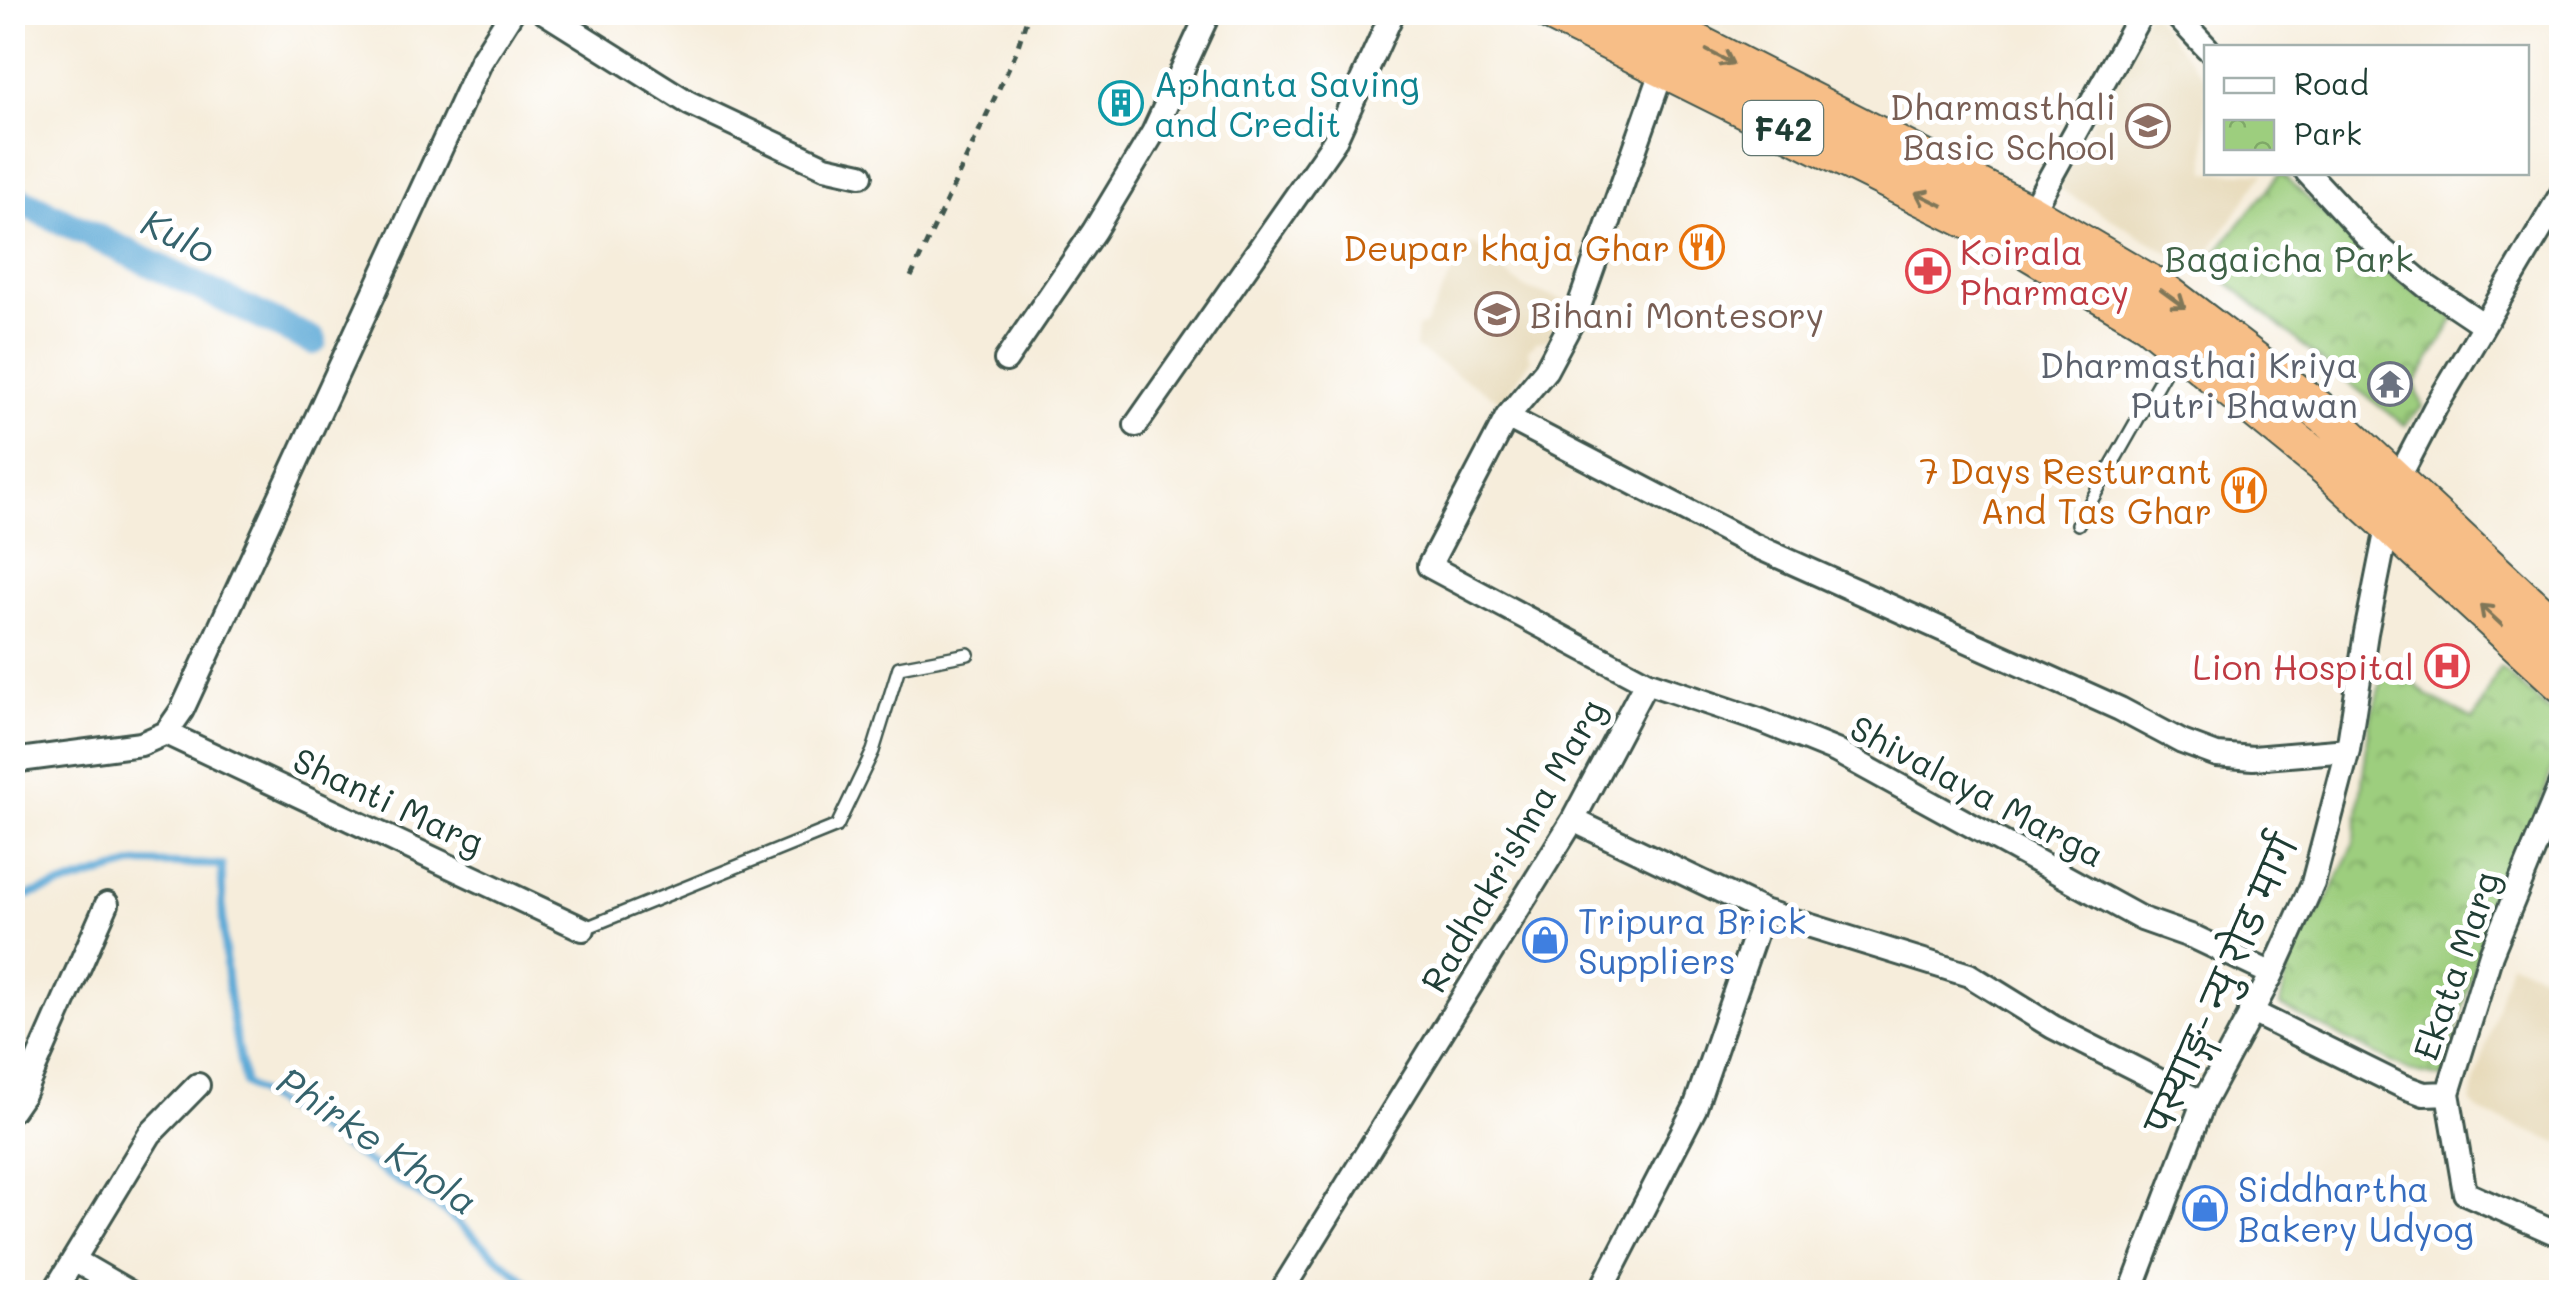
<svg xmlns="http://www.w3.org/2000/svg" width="2574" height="1305" font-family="Mali,'Playpen Sans Deva',sans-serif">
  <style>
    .built { fill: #e7daba }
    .park { fill: url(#park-crowns); stroke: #5e8659; stroke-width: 2.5 }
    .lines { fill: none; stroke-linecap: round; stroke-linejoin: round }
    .stream { stroke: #5eaad7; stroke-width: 8 }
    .canal { stroke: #5eaad7; stroke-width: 28 }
    .service-casing { stroke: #3f574d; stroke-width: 16 }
    .minor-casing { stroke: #3f574d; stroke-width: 28 }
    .trunk-casing { stroke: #3f574d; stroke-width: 42 }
    .path { stroke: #3f574d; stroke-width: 5; stroke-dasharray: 8 8; stroke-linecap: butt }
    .service { stroke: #fff; stroke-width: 11 }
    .minor { stroke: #fff; stroke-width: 22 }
    .trunk { stroke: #f7be87; stroke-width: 38 }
    .oneway { stroke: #807759 }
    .labels { text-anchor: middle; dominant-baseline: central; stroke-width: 10; stroke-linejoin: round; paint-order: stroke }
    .shield { fill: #fff; stroke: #627771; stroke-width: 2.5 }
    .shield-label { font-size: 32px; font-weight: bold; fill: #1f3d34 }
    .culture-label { font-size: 35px; fill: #0d838f; stroke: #fff; text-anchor: start }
    .education-label { font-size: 35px; fill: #785e54; stroke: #fff; text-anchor: end }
    .food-label { font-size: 35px; fill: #c56008; stroke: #fff; text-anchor: end }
    .health-label { font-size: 35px; fill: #be3a42; stroke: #fff; text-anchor: start }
    .park-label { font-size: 35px; fill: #3e6146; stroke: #fff }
    .worship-label { font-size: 35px; fill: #5b616d; stroke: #fff; text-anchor: end }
    .street-label { font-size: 35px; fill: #1f3d34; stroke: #fff }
    .shop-label { font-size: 35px; fill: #366cbe; stroke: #fff; text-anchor: start }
    .water-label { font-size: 38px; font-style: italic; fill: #35636d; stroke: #fff }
  </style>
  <defs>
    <pattern id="park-crowns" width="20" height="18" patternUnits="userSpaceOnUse" patternTransform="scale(2.5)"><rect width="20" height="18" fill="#9dce7e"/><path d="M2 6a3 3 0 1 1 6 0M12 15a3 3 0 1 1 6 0" fill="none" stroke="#7fa868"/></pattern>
  </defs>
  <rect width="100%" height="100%" fill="#fff"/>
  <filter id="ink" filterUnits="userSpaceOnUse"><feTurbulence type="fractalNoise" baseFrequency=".01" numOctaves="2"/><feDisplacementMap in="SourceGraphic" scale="20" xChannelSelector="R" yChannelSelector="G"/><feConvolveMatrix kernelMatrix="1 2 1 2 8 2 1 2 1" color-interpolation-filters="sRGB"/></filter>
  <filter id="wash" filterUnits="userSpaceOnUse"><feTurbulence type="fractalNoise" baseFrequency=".0048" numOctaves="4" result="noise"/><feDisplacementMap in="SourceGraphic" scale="40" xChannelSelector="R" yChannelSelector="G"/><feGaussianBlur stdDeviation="2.25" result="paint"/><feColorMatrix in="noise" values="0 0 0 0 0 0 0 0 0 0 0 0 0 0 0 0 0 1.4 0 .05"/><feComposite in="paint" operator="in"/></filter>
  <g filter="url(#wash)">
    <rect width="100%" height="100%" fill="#f6eddb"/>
    <!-- built -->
    <path class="built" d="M 2147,13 L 2152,13 L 2206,80 L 2206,172 L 2264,173 L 2197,269 L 2058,188 Z
      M 1471,244 L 1498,257 L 1497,266 L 1525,288 L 1568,302 L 1550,339 L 1535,342 L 1528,350 L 1531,360 L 1502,402 L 1415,348 L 1417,328 L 1425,325 L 1462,254 Z
      M 2510,962 L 2561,981 L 2561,1144 L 2480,1112 L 2470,1102 Z"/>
    <!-- park -->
    <path class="park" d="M 2281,173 L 2385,271 L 2455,318 L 2415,384 L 2422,407 L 2405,425 L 2337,374 L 2208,266 L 2214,255 Z
      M 2387,659 L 2428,696 L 2474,720 L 2500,667 L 2561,721 C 2561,770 2513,867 2492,915 L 2489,916 L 2443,1078 L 2410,1071 L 2280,1006 L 2291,953 L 2328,898 L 2354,845 L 2370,722 Z"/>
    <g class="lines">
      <!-- stream -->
      <path class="stream" d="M 12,900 L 138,863 L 222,865 C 221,939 228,1011 245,1084 L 444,1211 L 538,1292"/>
      <!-- canal -->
      <path class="canal" d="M 12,197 L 313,341"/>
    </g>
  </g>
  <g filter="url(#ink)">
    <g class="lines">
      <!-- service casing -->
      <g class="service-casing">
        <path id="service" d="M 2078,524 L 2177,350
          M 583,929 L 837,826 L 873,751 L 899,667 L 968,654"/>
      </g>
      <!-- minor casing -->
      <g class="minor-casing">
        <path id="minor" d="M 544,12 L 689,103 L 825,167 L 861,175
          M 2173,12 L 2207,48
          M 2307,172 L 2367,237 L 2426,286 L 2484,325
          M 2025,223 L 2142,12
          M 1006,360 L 1094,231 L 1153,133 L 1209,12
          M 1507,417 L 1749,543 L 2120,709 L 2182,742 L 2217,755 L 2253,758 L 2348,750
          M 1136,425 L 1334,142 L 1393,12
          M 1646,682 L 1762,721 L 1836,751 L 2142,919 L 2196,938 L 2272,974
          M 166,733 L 583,929
          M 12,761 L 141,744 L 166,733 L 182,710 L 481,61 L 512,12
          M 2562,781 L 2491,954 L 2448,1093 L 2465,1193 L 2562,1236
          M 1573,820 L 1763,911 L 1969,975 L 2053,1027 L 2203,1103
          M 2250,1011 L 2402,1086 L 2424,1094 L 2448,1093
          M 12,1110 L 23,1094 L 107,904
          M 74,1260 L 129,1292
          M 54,1292 L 150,1134 L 198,1085
          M 1281,1292 L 1573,820 L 1646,682 L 1429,566 L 1507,417 L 1546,370 L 1577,312 L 1667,58
          M 1600,1292 L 1695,1108 L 1763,911
          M 2131,1292 L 2203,1103 L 2272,974 L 2313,883 L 2348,750 L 2366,633 L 2396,483 L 2435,408 L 2562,193"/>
      </g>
      <!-- trunk casing -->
      <g class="trunk-casing">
        <path id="trunk" d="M 1551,12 L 2016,243 L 2149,322 L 2327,467 L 2562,683
          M 1634,12 L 2029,213 L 2165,293 L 2326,416 L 2562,636"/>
      </g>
      <!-- path -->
      <path class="path" d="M 911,277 L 1016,52 L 1029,12"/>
      <!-- service -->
      <use href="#service" class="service"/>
      <!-- minor -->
      <use href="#minor" class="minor"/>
      <!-- trunk -->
      <use href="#trunk" class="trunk"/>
    </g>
    <!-- one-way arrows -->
    <defs><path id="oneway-shaft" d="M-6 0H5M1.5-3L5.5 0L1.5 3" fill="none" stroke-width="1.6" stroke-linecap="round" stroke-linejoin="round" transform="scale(2.5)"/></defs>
    <g class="oneway">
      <use href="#oneway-shaft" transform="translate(1720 57) rotate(27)"/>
      <use href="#oneway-shaft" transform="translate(1929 199) rotate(-154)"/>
      <use href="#oneway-shaft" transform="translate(2173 299) rotate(36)"/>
      <use href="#oneway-shaft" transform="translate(2491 615) rotate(-137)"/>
    </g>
  </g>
  <!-- icons -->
  <defs>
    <g id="building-ring" transform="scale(2.25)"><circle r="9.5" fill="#fff" stroke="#0f9aa8" stroke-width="1.5"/><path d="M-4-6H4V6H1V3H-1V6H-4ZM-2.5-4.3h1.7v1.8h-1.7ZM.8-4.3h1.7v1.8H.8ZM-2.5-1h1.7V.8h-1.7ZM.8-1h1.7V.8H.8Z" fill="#0f9aa8"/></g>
    <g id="school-ring" transform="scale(2.25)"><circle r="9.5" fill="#fff" stroke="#8d6e63" stroke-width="1.5"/><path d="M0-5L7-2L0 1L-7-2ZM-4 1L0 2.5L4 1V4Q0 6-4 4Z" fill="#8d6e63"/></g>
    <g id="restaurant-ring" transform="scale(2.25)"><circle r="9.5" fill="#fff" stroke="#e8710a" stroke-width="1.5"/><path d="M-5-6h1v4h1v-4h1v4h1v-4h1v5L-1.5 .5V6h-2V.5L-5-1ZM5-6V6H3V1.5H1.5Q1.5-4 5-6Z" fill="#e8710a"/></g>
    <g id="pharmacy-ring" transform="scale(2.25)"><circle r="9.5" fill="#fff" stroke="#e0444e" stroke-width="1.5"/><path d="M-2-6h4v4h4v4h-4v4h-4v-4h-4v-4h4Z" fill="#e0444e"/></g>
    <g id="temple-ring" transform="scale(2.25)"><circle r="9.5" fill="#fff" stroke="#6b7280" stroke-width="1.5"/><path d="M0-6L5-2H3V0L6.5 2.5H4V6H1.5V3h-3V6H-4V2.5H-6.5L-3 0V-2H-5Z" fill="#6b7280"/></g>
    <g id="hospital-ring" transform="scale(2.25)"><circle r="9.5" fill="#fff" stroke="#e0444e" stroke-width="1.5"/><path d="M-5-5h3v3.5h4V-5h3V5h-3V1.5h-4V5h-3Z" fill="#e0444e"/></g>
    <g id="shop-ring" transform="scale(2.25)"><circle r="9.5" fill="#fff" stroke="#3f7fe0" stroke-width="1.5"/><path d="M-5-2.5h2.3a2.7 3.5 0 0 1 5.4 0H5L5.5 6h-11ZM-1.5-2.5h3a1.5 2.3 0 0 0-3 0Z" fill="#3f7fe0"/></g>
  </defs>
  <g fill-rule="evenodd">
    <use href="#building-ring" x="1121" y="103"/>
    <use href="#school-ring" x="2148" y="126"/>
    <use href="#restaurant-ring" x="1702" y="247"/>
    <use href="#pharmacy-ring" x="1928" y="271"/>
    <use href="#school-ring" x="1497" y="314"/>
    <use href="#temple-ring" x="2390" y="384"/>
    <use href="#restaurant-ring" x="2244" y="490"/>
    <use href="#hospital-ring" x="2447" y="666"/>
    <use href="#shop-ring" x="1545" y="940"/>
    <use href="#shop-ring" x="2205" y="1208"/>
  </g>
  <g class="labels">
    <!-- shield labels -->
    <rect class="shield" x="1743" y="101" width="80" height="54" rx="8"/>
    <g class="shield-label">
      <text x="1783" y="128">F42</text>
    </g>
    <!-- culture labels -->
    <g class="culture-label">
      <text x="1154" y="83">Aphanta Saving<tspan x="1154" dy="40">and Credit</tspan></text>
    </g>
    <!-- education labels -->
    <g class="education-label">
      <text x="2116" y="106">Dharmasthali<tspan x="2116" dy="40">Basic School</tspan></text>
      <text x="1530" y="314" text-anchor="start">Bihani Montesory</text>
    </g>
    <!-- food labels -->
    <g class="food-label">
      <text x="1670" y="247">Deupar khaja Ghar</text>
      <text x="2212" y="470">7 Days Resturant<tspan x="2212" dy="40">And Tas Ghar</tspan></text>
    </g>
    <!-- health labels -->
    <g class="health-label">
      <text x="1960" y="251">Koirala<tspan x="1960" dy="40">Pharmacy</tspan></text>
      <text x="2414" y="666" text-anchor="end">Lion Hospital</text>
    </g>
    <!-- park labels -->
    <g class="park-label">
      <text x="2289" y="258">Bagaicha Park</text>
    </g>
    <!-- worship labels -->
    <g class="worship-label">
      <text x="2358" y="364">Dharmasthai Kriya<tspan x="2358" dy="40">Putri Bhawan</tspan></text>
    </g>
    <!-- street labels -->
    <g class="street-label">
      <text transform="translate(1978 790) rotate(28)">Shivalaya Marga</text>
      <text transform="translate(389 800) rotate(25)">Shanti Marg</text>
      <text transform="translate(1512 845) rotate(-60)">Radhakrishna Marg</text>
      <text transform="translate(2455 965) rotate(-71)">Ekata Marg</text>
      <text transform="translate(2221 984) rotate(-66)">पस्याङ्ग- न्यु रोड मार्ग</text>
    </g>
    <!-- shop labels -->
    <g class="shop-label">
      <text x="1578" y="920">Tripura Brick<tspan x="1578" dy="40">Suppliers</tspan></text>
      <text x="2238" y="1188">Siddhartha<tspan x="2238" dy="40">Bakery Udyog</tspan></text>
    </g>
    <!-- water labels -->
    <g class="water-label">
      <text transform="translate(179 235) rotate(26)">Kulo</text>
      <text transform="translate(378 1140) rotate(34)">Phirke Khola</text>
    </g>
  </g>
  <!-- margin -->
  <rect width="2574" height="1305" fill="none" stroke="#fff" stroke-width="50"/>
  <!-- legend -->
  <rect x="2204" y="45" width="325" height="130" fill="#ffffff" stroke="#a5b1ae" stroke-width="2.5"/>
  <rect x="2224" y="78" width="50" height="15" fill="#ffffff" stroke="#a5b1ae" stroke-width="2.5"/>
  <text x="2294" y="95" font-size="30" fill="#1f3d34">Road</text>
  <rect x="2224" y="120" width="50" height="30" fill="url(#park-crowns)" stroke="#a5b1ae" stroke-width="2.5"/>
  <text x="2294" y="145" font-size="30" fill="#1f3d34">Park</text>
</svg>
